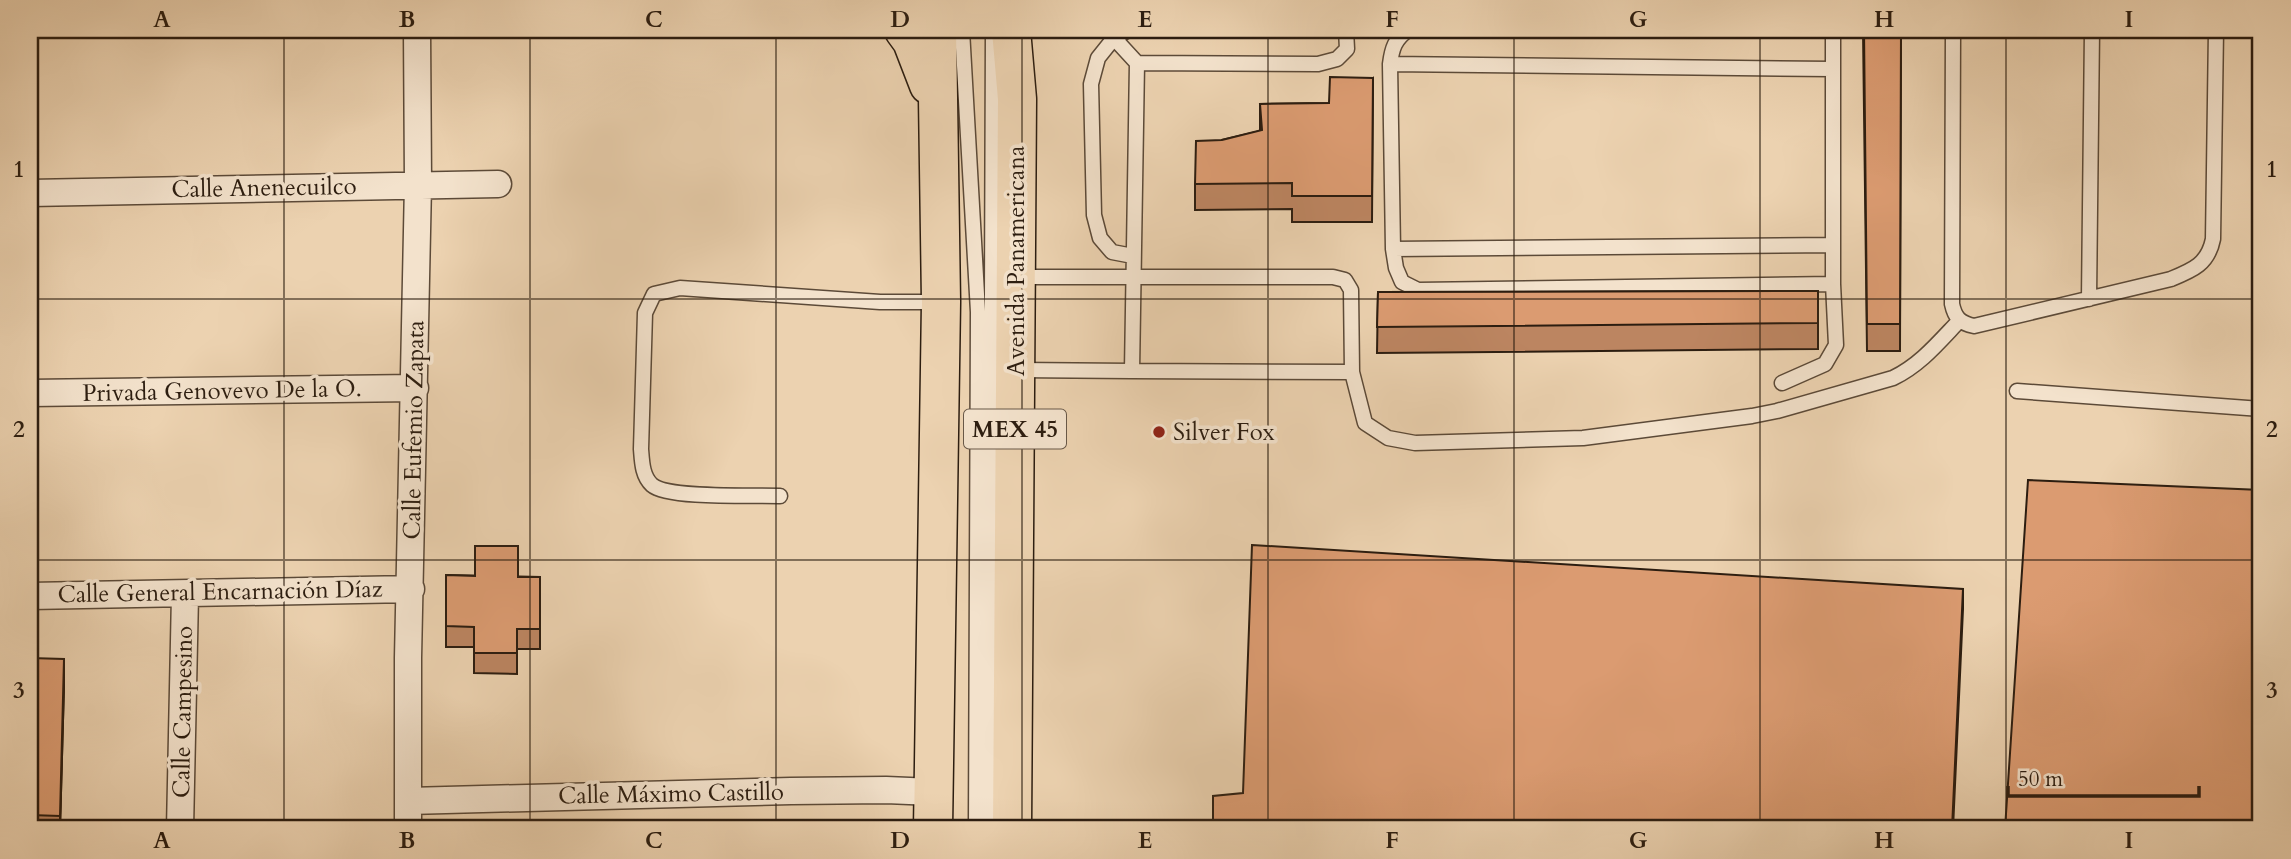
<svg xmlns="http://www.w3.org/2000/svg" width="2291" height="859" font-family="Cardo,serif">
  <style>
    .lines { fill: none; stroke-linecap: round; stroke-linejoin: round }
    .lane-casing { stroke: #5c4a38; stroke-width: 17 }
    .street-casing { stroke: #5c4a38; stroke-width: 29 }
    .primary-casing { stroke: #2c1d10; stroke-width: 41 }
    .lane { stroke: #f3e2cc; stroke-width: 14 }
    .street { stroke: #f3e2cc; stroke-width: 26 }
    .primary { stroke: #ecd2b0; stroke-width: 38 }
    .wall { fill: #bc8561; stroke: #2c1d10; stroke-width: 2 }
    .shaded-wall { fill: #996c4f; stroke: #2c1d10; stroke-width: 2 }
    .building { fill: #db9b71; stroke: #2c1d10; stroke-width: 2 }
    .grid { fill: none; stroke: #2c1d10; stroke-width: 2; stroke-opacity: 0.55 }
    .poi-dot { fill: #8f2418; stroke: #f3e2cc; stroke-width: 2.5 }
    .labels { text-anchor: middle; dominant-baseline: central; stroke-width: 7; stroke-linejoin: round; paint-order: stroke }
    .shield { fill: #f3e2cc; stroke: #685848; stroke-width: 2 }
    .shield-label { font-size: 23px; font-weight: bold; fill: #2c1d10 }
    .street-label { font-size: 24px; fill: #2c1d10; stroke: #f3e2cc }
    .poi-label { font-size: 24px; fill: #2c1d10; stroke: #f3e2cc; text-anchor: start }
    .neatline { fill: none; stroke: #2c1d10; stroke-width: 2.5 }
    .grid-label { font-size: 23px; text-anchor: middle; font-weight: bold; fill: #2c1d10 }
  </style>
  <rect width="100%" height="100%" fill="#ecd2b0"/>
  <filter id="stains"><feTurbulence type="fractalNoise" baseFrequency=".00286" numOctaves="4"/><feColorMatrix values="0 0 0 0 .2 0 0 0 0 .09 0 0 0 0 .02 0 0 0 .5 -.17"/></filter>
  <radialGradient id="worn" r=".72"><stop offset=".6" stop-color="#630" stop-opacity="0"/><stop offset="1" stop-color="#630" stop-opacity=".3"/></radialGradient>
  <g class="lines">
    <!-- lane casing -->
    <g class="lane-casing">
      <path id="lane" d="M 962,30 L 978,312 L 976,829
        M 1128,30 L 1114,38 L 1098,58 L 1091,84 L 1094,215 L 1100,238 L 1112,252 L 1133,256
        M 1408,30 C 1395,39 1392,48 1390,64 L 1393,249 L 1396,268 L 1402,282 L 1418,290 L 1833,284
        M 1953,30 L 1952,304 C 1955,318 1960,323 1974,326 L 2171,279 C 2193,270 2208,264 2213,239 L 2216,30
        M 1114,38 L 1137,63
        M 1390,64 L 1832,69
        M 1393,249 L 1833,245
        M 1017,277 L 1333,277 L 1345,280 L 1351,290 L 1352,372 L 1132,371
        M 2089,299 L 2092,30
        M 1017,370 L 1132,371 L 1137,63 L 1318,64 L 1337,59 L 1347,49 L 1346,30
        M 1352,372 L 1365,423 L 1388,438 L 1415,443 L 1583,438 L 1752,416 L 1777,411 L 1893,378 C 1920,365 1938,343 1959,321
        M 1782,383 L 1825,364 L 1836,345 L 1833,284 L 1833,30
        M 2017,391 L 2261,409
        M 780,496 C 755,495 668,499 652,485 C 642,476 642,461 641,449 L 645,313 L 654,294 L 680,288 L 880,302 L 939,302
        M 990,829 L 993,30"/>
    </g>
    <!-- street casing -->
    <g class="street-casing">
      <path id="street" d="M 30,193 L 498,184
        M 30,393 L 415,388
        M 30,596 L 411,589
        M 409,801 L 791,791 L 886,790 L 933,792
        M 180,829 L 185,595
        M 408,829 L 408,658 L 418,184 L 417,30"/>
    </g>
    <!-- primary casing -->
    <g class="primary-casing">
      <path id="primary" d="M 904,30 L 912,41 L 929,85
        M 1011,30 L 1017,99 L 1012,829
        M 933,829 L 941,302 L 937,30"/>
    </g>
    <!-- lane -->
    <use href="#lane" class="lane"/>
    <!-- street -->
    <use href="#street" class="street"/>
    <!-- primary -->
    <use href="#primary" class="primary"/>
  </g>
  <!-- wall -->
  <path class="wall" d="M 1863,30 L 1901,30 L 1900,351 L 1867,351 Z
    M 1373,78 L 1372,222 L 1292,222 L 1292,209 L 1195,210 L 1195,184 L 1222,140 L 1260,131 L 1260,104 L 1329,103 Z
    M 1818,291 L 1818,349 L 1377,353 L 1378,292 Z
    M 446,575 L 540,577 L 540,649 L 517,649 L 517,674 L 474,673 L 474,647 L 446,647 Z
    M 30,658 L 64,685 L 60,829 L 30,829 Z"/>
  <!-- shaded-wall -->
  <path class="shaded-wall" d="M 1963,589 L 1963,609 L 1953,829 L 1952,829 Z
    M 64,659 L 64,685 L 60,829 L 60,816 Z"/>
  <!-- building -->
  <path class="building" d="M 1864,30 L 1901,30 L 1900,324 L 1867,324 Z
    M 1330,77 L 1373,78 L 1372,196 L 1292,196 L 1292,183 L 1195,184 L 1196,141 L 1222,140 L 1262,130 L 1260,104 L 1329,103 Z
    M 1818,291 L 1818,323 L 1377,327 L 1378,292 Z
    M 2028,480 L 2261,490 L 2261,829 L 2005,829 Z
    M 1252,545 L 1963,589 L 1952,829 L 1213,829 L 1213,796 L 1243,793 Z
    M 475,546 L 518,546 L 518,577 L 540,577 L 540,629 L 517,629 L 517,653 L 474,653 L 474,627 L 446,626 L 446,575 L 475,576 Z
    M 30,658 L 64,659 L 60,816 L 30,815 Z"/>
  <!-- grid -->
  <path class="grid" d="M 284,30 L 284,829M 530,30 L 530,829M 776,30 L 776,829M 1022,30 L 1022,829M 1268,30 L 1268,829M 1514,30 L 1514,829M 1760,30 L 1760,829M 2006,30 L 2006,829M 30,299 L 2261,299M 30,560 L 2261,560"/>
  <!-- markers -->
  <circle class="poi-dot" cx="1159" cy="432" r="7"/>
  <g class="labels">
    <!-- shield labels -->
    <rect class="shield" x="964" y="409.5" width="102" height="39" rx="5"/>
    <g class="shield-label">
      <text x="1015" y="429">MEX 45</text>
    </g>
    <!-- street labels -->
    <g class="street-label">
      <text transform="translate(264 188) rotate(-1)">Calle Anenecuilco</text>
      <text transform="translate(1016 261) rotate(-90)">Avenida Panamericana</text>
      <text transform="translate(222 391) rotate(-1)">Privada Genovevo De la O.</text>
      <text transform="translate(414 430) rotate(-89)">Calle Eufemio Zapata</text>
      <text transform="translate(220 592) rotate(-1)">Calle General Encarnación Díaz</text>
      <text transform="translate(183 712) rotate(-89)">Calle Campesino</text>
      <text transform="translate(671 794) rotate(-1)">Calle Máximo Castillo</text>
    </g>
    <!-- poi labels -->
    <g class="poi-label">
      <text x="1173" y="432">Silver Fox</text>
    </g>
  </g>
  <!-- margin -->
  <rect width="2291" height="859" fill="none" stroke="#ecd2b0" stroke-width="77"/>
  <!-- scale -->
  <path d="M2008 786v10h191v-10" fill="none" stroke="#2c1d10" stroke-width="3.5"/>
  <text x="2018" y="786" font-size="21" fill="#2c1d10" stroke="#f3e2cc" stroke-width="5" paint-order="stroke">50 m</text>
  <rect x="38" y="38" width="2214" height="782" class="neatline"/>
  <g class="grid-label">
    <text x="162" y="27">A</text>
    <text x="407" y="27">B</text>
    <text x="654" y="27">C</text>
    <text x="900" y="27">D</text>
    <text x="1145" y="27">E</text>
    <text x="1392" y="27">F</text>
    <text x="1638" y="27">G</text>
    <text x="1884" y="27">H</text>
    <text x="2129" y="27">I</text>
    <text x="19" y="177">1</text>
    <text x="2272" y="177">1</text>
    <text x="19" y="437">2</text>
    <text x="2272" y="437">2</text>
    <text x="19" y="698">3</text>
    <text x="2272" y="698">3</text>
    <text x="162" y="848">A</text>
    <text x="407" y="848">B</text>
    <text x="654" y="848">C</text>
    <text x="900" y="848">D</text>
    <text x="1145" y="848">E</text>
    <text x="1392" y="848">F</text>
    <text x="1638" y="848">G</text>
    <text x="1884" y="848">H</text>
    <text x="2129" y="848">I</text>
  </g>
  <rect width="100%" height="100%" filter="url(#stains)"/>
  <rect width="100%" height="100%" fill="url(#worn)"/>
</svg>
